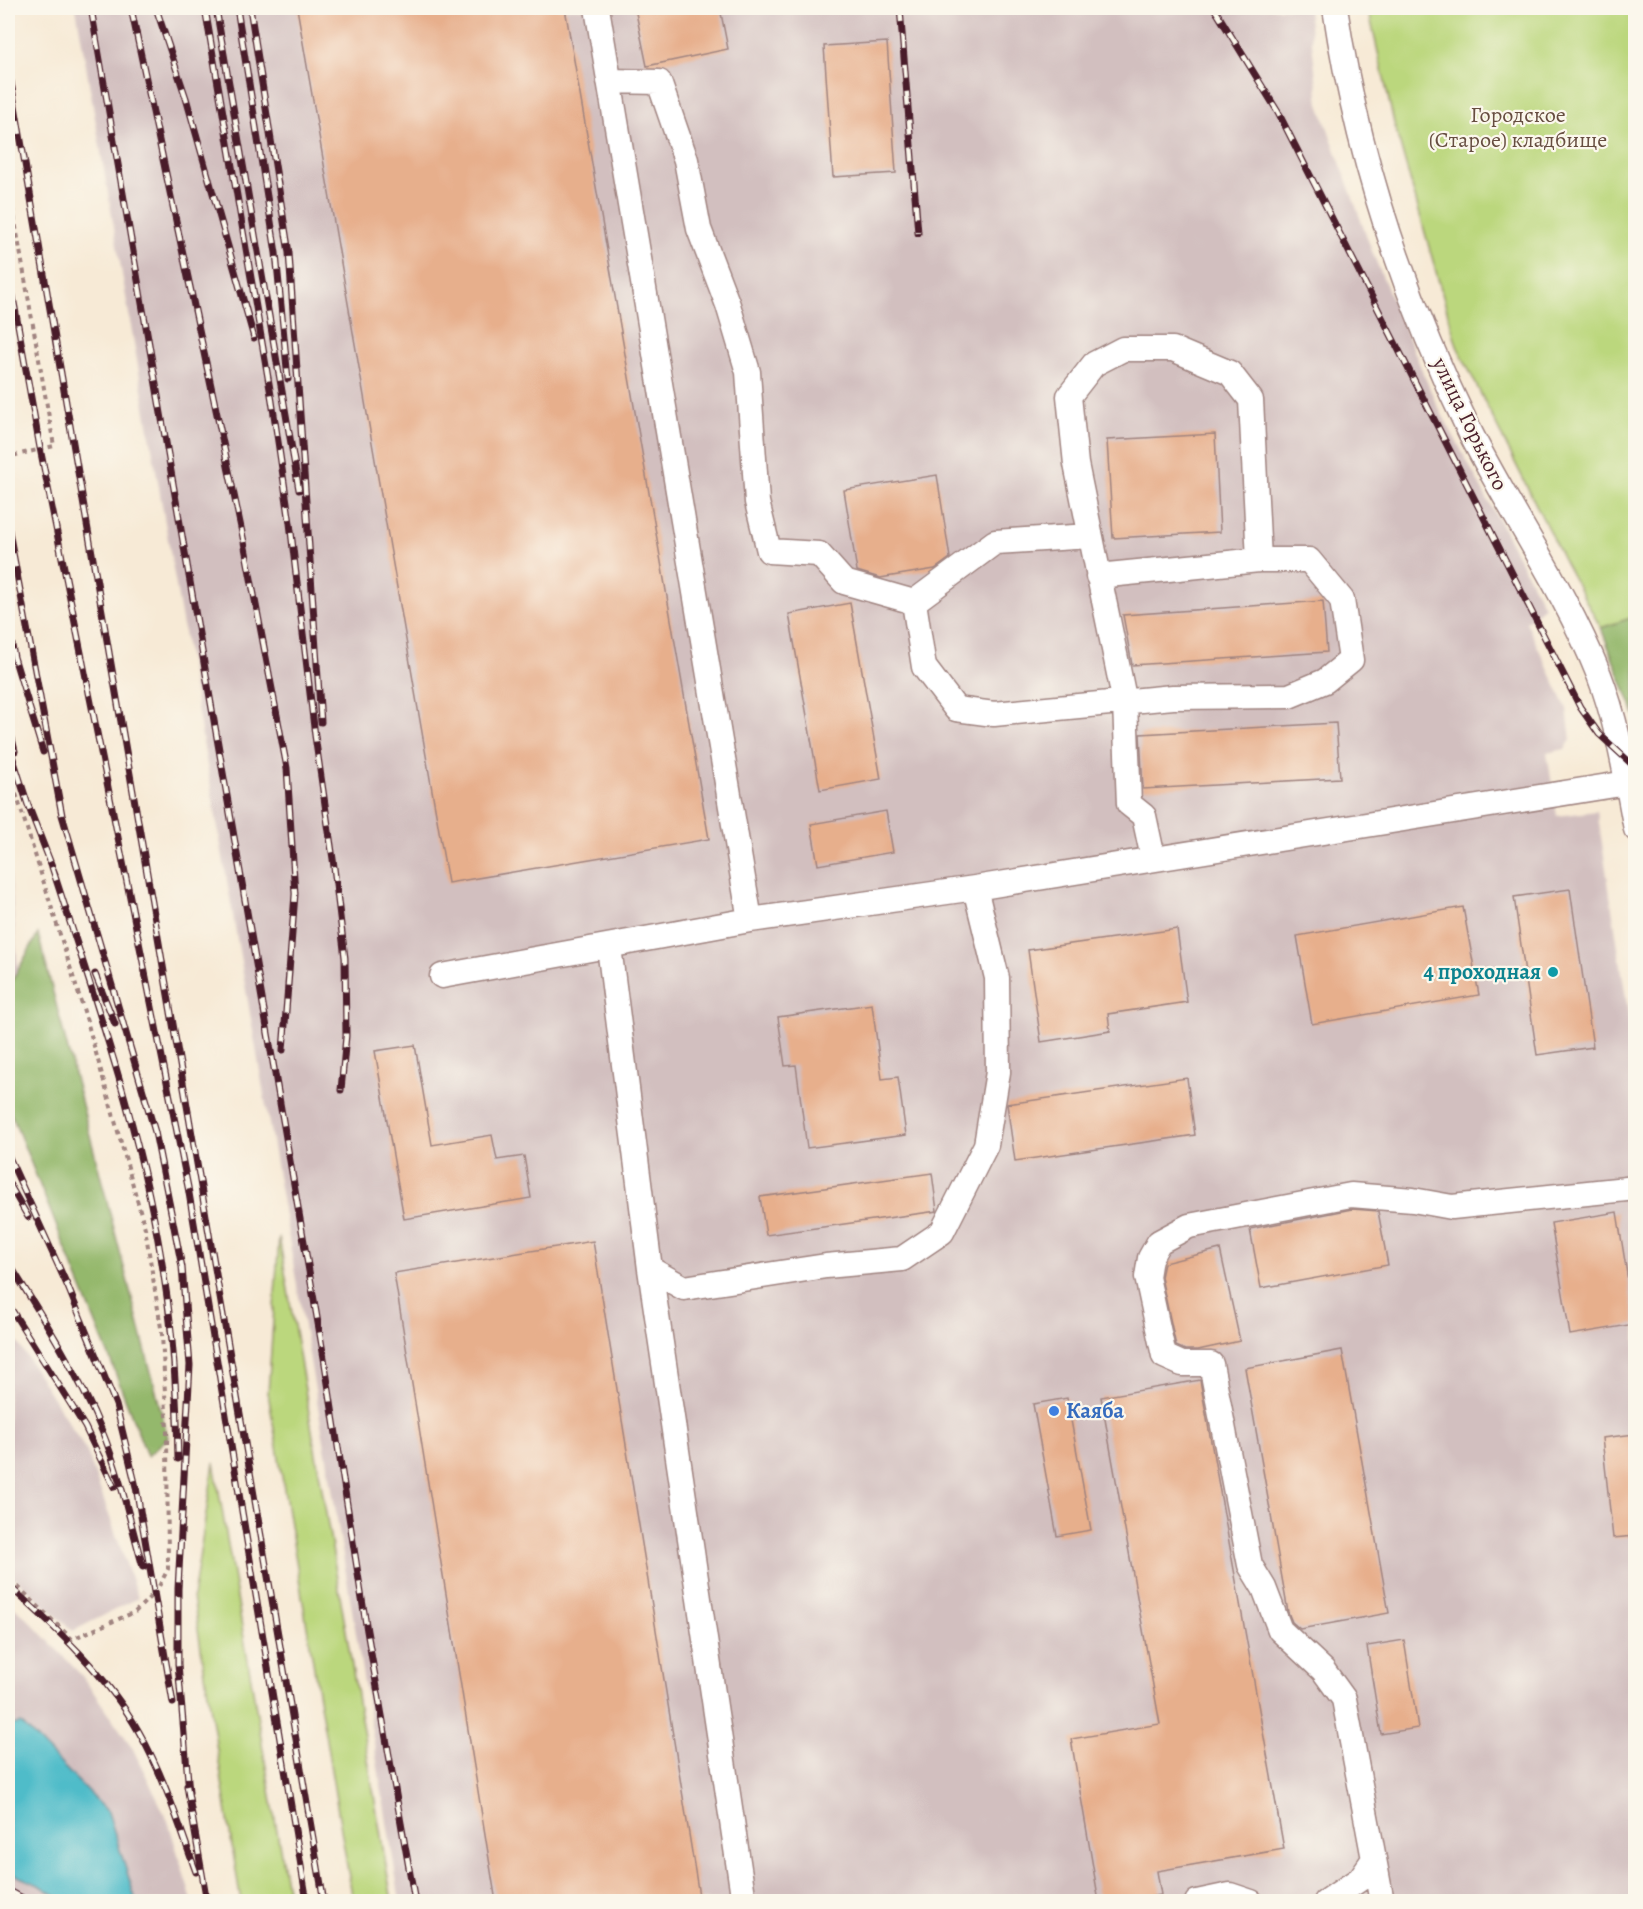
<svg xmlns="http://www.w3.org/2000/svg" width="1643" height="1909" font-family="Alegreya,serif">
  <style>
    .industrial { fill: #d2bfbf }
    .green { fill: #bbd77d; stroke: #827b54; stroke-width: 1.5 }
    .forest { fill: #94b86c; stroke: #6f6c4c; stroke-width: 1.5 }
    .water { fill: #4fbcc9; stroke: #4c6e7a; stroke-width: 1.5 }
    .building { fill: #e7af8c }
    .lines { fill: none; stroke-linecap: round; stroke-linejoin: round }
    .minor-casing { stroke: #a08480; stroke-width: 27 }
    .path { stroke: #a08480; stroke-width: 4; stroke-dasharray: 4.5 4.5; stroke-linecap: butt }
    .minor { stroke: #fff; stroke-width: 24 }
    .rail-casing { stroke: #4a1f2b; stroke-width: 7 }
    .rail { stroke: #fbf7ec; stroke-width: 4.5; stroke-dasharray: 14; stroke-linecap: butt }
    .culture-dot { fill: #0f9aa8; stroke: #fbf7ec; stroke-width: 2 }
    .shop-dot { fill: #3f7fe0; stroke: #fbf7ec; stroke-width: 2 }
    .labels { text-anchor: middle; dominant-baseline: central; stroke-width: 4.5; stroke-linejoin: round; paint-order: stroke }
    .park-label { font-size: 22px; fill: #664d40; stroke: #fbf7ec }
    .street-label { font-size: 22px; fill: #4a1f2b; stroke: #fbf7ec }
    .culture-label { font-size: 22px; font-weight: bold; fill: #0d838f; stroke: #fbf7ec; text-anchor: end }
    .shop-label { font-size: 22px; font-weight: bold; fill: #366cbe; stroke: #fbf7ec; text-anchor: start }
  </style>
  <rect width="100%" height="100%" fill="#fbf7ec"/>
  <filter id="ink" filterUnits="userSpaceOnUse"><feTurbulence type="fractalNoise" baseFrequency=".0167" numOctaves="2"/><feDisplacementMap in="SourceGraphic" scale="12" xChannelSelector="R" yChannelSelector="G"/><feConvolveMatrix kernelMatrix="1 2 1 2 8 2 1 2 1" color-interpolation-filters="sRGB"/></filter>
  <filter id="wash" filterUnits="userSpaceOnUse"><feTurbulence type="fractalNoise" baseFrequency=".008" numOctaves="4" result="noise"/><feDisplacementMap in="SourceGraphic" scale="24" xChannelSelector="R" yChannelSelector="G"/><feGaussianBlur stdDeviation="1.35" result="paint"/><feColorMatrix in="noise" values="0 0 0 0 0 0 0 0 0 0 0 0 0 0 0 0 0 1.4 0 .05"/><feComposite in="paint" operator="in"/></filter>
  <g filter="url(#wash)">
    <rect width="100%" height="100%" fill="#f7ead6"/>
    <!-- industrial -->
    <path class="industrial" d="M 76,8 L 1308,8 L 1319,104 L 1373,254 L 1435,401 L 1544,606 L 1526,622 L 1567,709 L 1571,740 L 1565,749 L 1547,753 L 1557,816 L 1597,811 L 1636,1063 L 1635,1901 L 400,1901 L 330,1476 Z
      M 8,848 L 30,1112 L 8,1122 Z
      M 8,1327 L 87,1452 L 138,1598 L 73,1631 L 8,1572 Z
      M 8,1603 L 26,1617 L 82,1676 L 132,1747 L 168,1821 L 192,1901 L 44,1901 L 8,1887 Z"/>
    <!-- green -->
    <path class="green" d="M 1368,8 L 1635,8 L 1635,617 L 1601,628 L 1565,563 L 1457,346 L 1394,123 Z
      M 279,1237 L 392,1901 L 353,1901 L 268,1393 Z
      M 214,1463 L 289,1901 L 241,1901 L 236,1871 L 193,1597 Z"/>
    <!-- forest -->
    <path class="forest" d="M 1631,618 L 1636,629 L 1635,715 L 1601,628 Z
      M 38,934 L 168,1438 L 147,1456 L 109,1356 L 8,1106 L 8,988 Z"/>
    <!-- water -->
    <path class="water" d="M 21,1723 L 108,1812 L 136,1901 L 64,1901 L 41,1886 L 8,1872 L 8,1726 Z"/>
    <g id="blocks">
      <!-- building -->
      <path class="building" d="M 297,8 L 565,8 L 709,839 L 448,883 Z
        M 635,8 L 720,8 L 728,49 L 647,66 Z
        M 887,42 L 896,173 L 833,177 L 824,46 Z
        M 1215,434 L 1220,532 L 1113,538 L 1107,440 Z
        M 937,475 L 950,558 L 935,569 L 880,578 L 857,571 L 844,490 Z
        M 1323,601 L 1327,652 L 1132,665 L 1123,615 Z
        M 850,603 L 881,779 L 820,790 L 789,614 Z
        M 1336,723 L 1340,778 L 1143,789 L 1140,734 Z
        M 886,811 L 893,852 L 818,865 L 811,824 Z
        M 1570,889 L 1593,1047 L 1537,1055 L 1514,897 Z
        M 1463,907 L 1479,995 L 1312,1024 L 1297,936 Z
        M 1177,929 L 1187,1002 L 1108,1014 L 1110,1031 L 1041,1042 L 1028,950 Z
        M 872,1004 L 882,1079 L 898,1077 L 906,1135 L 807,1148 L 796,1065 L 785,1066 L 778,1017 Z
        M 415,1045 L 432,1145 L 492,1135 L 497,1160 L 524,1156 L 531,1198 L 404,1219 L 375,1051 Z
        M 1187,1078 L 1195,1135 L 1015,1161 L 1007,1104 Z
        M 932,1173 L 937,1211 L 766,1235 L 760,1197 Z
        M 1352,1209 L 1378,1211 L 1388,1265 L 1261,1288 L 1250,1229 Z
        M 1617,1212 L 1635,1324 L 1570,1335 L 1551,1223 Z
        M 593,1241 L 700,1902 L 496,1902 L 394,1273 Z
        M 1220,1249 L 1240,1341 L 1198,1350 L 1185,1350 L 1176,1346 L 1161,1277 L 1164,1263 Z
        M 1342,1350 L 1389,1613 L 1300,1629 L 1292,1622 L 1288,1612 L 1245,1368 Z
        M 1200,1380 L 1284,1849 L 1157,1871 L 1161,1895 L 1122,1902 L 1099,1902 L 1071,1739 L 1160,1724 L 1101,1397 Z
        M 1067,1398 L 1091,1530 L 1057,1536 L 1033,1404 Z
        M 1635,1434 L 1635,1536 L 1613,1538 L 1602,1438 Z
        M 1404,1640 L 1418,1728 L 1381,1734 L 1367,1646 Z"/>
    </g>
  </g>
  <g filter="url(#ink)">
    <use href="#blocks" fill-opacity="0" stroke="#a08480" stroke-width="1.5"/>
    <g class="lines">
      <!-- minor casing -->
      <g class="minor-casing">
        <path id="minor" d="M 597,8 L 750,920
          M 1335,8 C 1357,156 1405,300 1471,434 C 1512,515 1565,590 1599,675 C 1618,724 1626,777 1636,829
          M 609,81 L 659,82 L 686,160 L 699,229 L 728,305 L 748,372 L 757,502 L 769,551 L 819,554 L 844,582 L 914,602
          M 1090,536 L 995,542 L 914,602 L 924,667 L 956,709 L 994,714 L 1173,697 L 1289,696 L 1325,681 L 1351,660 L 1342,600 L 1309,560 L 1259,560 L 1251,400 L 1230,373 L 1173,349 L 1123,349 L 1094,364 L 1069,396 L 1076,464 L 1125,703 L 1129,804 L 1144,816 L 1153,858
          M 1098,576 L 1259,560
          M 609,947 L 650,1269 L 744,1902
          M 442,976 L 750,920 L 975,888 L 1627,783
          M 650,1269 L 684,1288 L 826,1266 L 902,1259 L 942,1232 L 986,1145 L 998,1072 L 997,978 L 975,888
          M 1374,1859 L 1382,1902
          M 1197,1902 L 1230,1895 L 1251,1902
          M 1326,1902 L 1360,1879 L 1374,1859 L 1344,1699 L 1323,1670 L 1280,1630 L 1264,1588 L 1250,1565 L 1211,1364 L 1182,1364 L 1164,1356 L 1147,1277 L 1150,1258 L 1159,1242 L 1189,1226 L 1351,1195 L 1413,1200 L 1452,1207 L 1636,1188"/>
      </g>
      <!-- path -->
      <path class="path" d="M 8,181 L 54,446 L 8,457
        M 8,768 L 87,1021 L 145,1228 L 162,1334 L 167,1432 L 168,1569 L 157,1590 L 135,1612 L 72,1639 L 8,1577"/>
      <!-- minor -->
      <use href="#minor" class="minor"/>
      <!-- rail casing -->
      <g class="rail-casing">
        <path id="rail" d="M 91,8 L 324,1358 L 367,1631 L 415,1902
          M 131,8 L 244,542 L 287,768 L 295,894 L 283,1050
          M 156,8 L 186,98 L 254,338
          M 205,8 L 272,401 L 290,523 L 315,736 L 333,859 L 345,958 L 346,1036 L 341,1090
          M 216,8 L 299,490
          M 237,8 L 276,253 L 288,379
          M 250,8 L 289,253 L 321,722
          M 900,8 L 918,233
          M 1214,8 L 1278,112 L 1580,707 L 1599,734 L 1636,768
          M 8,65 L 324,1902
          M 8,269 L 40,448 L 188,1187 L 307,1902
          M 8,526 L 62,815 L 155,1132 L 182,1267 L 190,1365 L 178,1589 L 178,1664 L 189,1792
          M 8,622 L 14,657 L 43,752
          M 8,722 L 15,751
          M 8,743 L 28,805 L 55,874
          M 52,867 C 96,1003 145,1141 165,1283 C 174,1341 177,1400 178,1459
          M 95,974 L 115,1024
          M 8,1155 L 68,1287 L 116,1405 L 136,1487 L 173,1703
          M 8,1182 L 28,1217
          M 8,1262 C 42,1316 77,1371 102,1431 C 120,1474 130,1522 143,1567
          M 8,1304 L 85,1427 L 114,1487
          M 8,1585 C 56,1628 107,1675 139,1732 C 164,1776 179,1825 196,1872
          M 187,1786 L 207,1902
          M 8,1890 L 30,1902"/>
      </g>
      <!-- rail -->
      <use href="#rail" class="rail"/>
    </g>
  </g>
  <!-- markers -->
  <circle class="culture-dot" cx="1553" cy="972" r="6"/>
  <circle class="shop-dot" cx="1054" cy="1411" r="6"/>
  <g class="labels">
    <!-- park labels -->
    <g class="park-label">
      <text x="1518" y="115">Городское<tspan x="1518" dy="25">(Старое) кладбище</tspan></text>
    </g>
    <!-- street labels -->
    <g class="street-label">
      <text transform="translate(1470 424) rotate(64)">улица Горького</text>
    </g>
    <!-- culture labels -->
    <g class="culture-label">
      <text x="1541" y="972">4 проходная</text>
    </g>
    <!-- shop labels -->
    <g class="shop-label">
      <text x="1066" y="1411">Каяба</text>
    </g>
  </g>
  <!-- margin -->
  <rect width="1643" height="1909" fill="none" stroke="#fbf7ec" stroke-width="30"/>
</svg>
